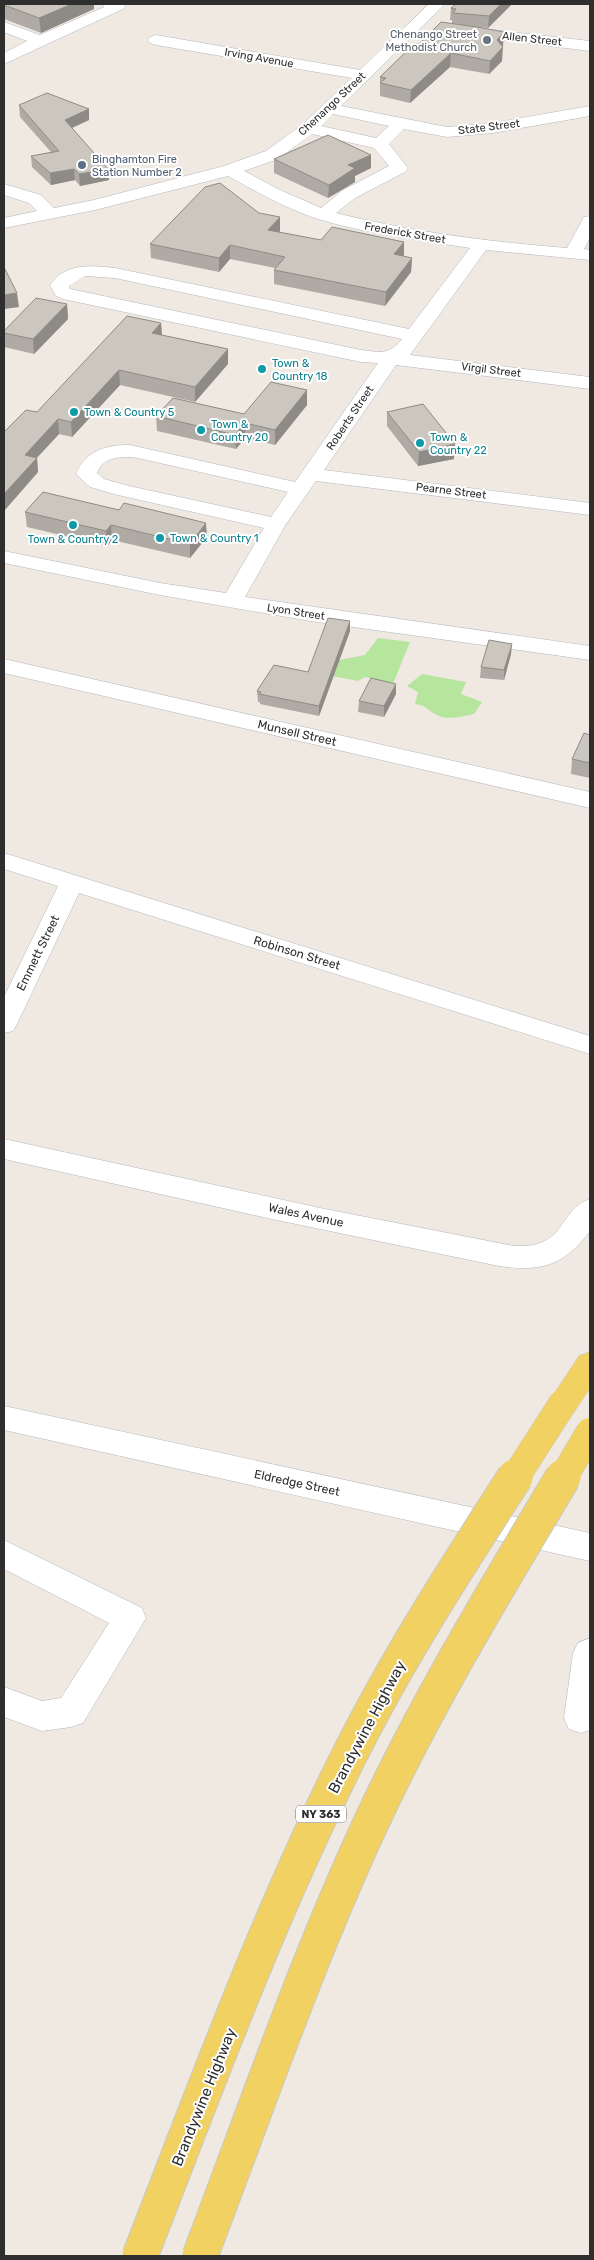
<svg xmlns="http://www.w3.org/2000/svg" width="594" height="2260" font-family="Rubik,sans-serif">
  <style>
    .green { fill: #b6e59e }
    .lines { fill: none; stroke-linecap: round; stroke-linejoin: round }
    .minor-casing { stroke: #b4b7c1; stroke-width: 1 }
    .major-casing { stroke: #c9c9c9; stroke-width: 1 }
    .minor { fill: #fff; fill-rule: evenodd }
    .major { fill: #f2d163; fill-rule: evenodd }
    .major-bridge-far1-casing { stroke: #c9c9c9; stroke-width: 29; stroke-linecap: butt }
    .major-bridge-casing { stroke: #c9c9c9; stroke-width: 37; stroke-linecap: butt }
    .major-bridge-far1 { stroke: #f2d163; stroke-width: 28 }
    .major-bridge { stroke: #f2d163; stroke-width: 35 }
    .wall { fill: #afaba4 }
    .shaded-wall { fill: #8e8b86 }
    .building { fill: #cbc7bf; stroke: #8e8b86 }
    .worship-dot { fill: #6b7280; stroke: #fff; stroke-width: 2 }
    .service-dot { fill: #5c6f8a; stroke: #fff; stroke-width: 2 }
    .culture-dot { fill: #0f9aa8; stroke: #fff; stroke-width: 2 }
    .labels { text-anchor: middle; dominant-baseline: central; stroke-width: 4; stroke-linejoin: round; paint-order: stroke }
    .far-worship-label { font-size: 11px; fill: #5b616d; stroke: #fff; text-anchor: end }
    .far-street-label { font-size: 11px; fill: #2e2e2e; stroke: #fff }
    .far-service-label { font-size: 11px; fill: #4e5e75; stroke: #fff; text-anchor: start }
    .far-culture-label { font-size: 11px; fill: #0d838f; stroke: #fff; text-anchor: start }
    .shield { fill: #fff; stroke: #6d6d6d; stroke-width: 1 }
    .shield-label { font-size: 11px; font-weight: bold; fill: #2e2e2e }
    .street-label { font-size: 12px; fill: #2e2e2e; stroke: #fff }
    .near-street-label { font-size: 15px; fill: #2e2e2e; stroke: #fff }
  </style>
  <rect width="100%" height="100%" fill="#efe9e1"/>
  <!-- green -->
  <path class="green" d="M 378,638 L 410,642 L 393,684 L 365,677 L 358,681 L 327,675 L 313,665 L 365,655 Z
    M 422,674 L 466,682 L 461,694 L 482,702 L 474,714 C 463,716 447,721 437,715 C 427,710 427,706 415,704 L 418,692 L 407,686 Z"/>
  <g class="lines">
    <!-- minor casing -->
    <g class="minor-casing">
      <path id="minor" d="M 103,4 L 124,4 L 126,6 L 123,9 L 4,64 L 4,53 L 27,41 L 4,32 L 4,22 L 40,35 L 104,7 Z
        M 429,4 L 445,4 L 341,106 L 447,127 L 493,123 L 590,106 L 590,116 L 493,133 L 447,137 L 404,129 L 389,144 L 408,168 L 405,172 L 355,198 L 336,213 C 412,232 490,242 567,248 L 584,217 L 590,216 L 590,238 L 584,249 L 590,250 L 590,260 L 486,250 L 410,355 L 590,377 L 590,389 L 396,365 L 324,470 L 590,503 L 590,515 L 316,481 L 286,524 L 245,597 L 590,646 L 590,660 L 310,621 L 160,595 L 4,563 L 4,551 L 160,583 L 226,593 L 264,528 L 118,495 L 90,487 L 76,474 C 86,450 106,445 130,445 L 295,482 L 378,363 L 361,362 L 63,299 L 56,296 L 50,285 C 65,263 91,265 115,268 L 409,329 L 470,248 C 419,240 368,234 318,219 C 287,209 257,192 228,176 L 95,210 L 4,228 L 4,218 L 37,211 L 29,203 L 4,195 L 4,184 L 41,195 L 54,208 L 94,200 L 224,166 L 266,151 L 303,124 L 352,78 L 156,45 L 150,43 L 148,40 L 150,37 L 156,35 L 360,70 ZM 333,114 L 389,126 L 376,138 L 321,126 ZM 312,134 L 374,148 L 389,166 L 343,190 L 321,208 L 280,190 L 244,171 L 278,159 ZM 85,276 L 115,278 L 402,339 C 389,356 380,352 361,350 L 70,289 L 69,286 ZM 130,457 L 138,458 L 288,492 L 271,517 L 129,486 L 104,479 L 97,473 C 103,458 116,457 130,457 Z
        M 467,27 L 590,41 L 590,51 L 462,35 L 459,32 L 462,29 Z
        M 4,659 L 590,792 L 590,808 L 4,673 Z
        M 4,853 L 590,1036 L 590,1054 L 79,893 L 17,1024 L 13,1031 L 4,1033 L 4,997 L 58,886 L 4,869 Z
        M 4,1139 L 320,1208 L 514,1246 C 568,1249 557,1210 590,1199 L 590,1231 C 564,1266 541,1272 499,1266 L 267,1218 L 4,1159 Z
        M 4,1406 L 590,1533 L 590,1561 L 4,1430 Z
        M 4,1540 L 142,1608 L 146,1618 L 83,1723 L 71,1727 L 42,1731 L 4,1717 L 4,1687 L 42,1701 L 61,1698 L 109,1623 L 4,1569 Z
        M 590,1638 L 590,1730 L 581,1733 L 569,1729 L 564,1718 L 573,1653 L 578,1643 Z"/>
    </g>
    <!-- major casing -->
    <g class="major-casing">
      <path id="major" d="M 590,1352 L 590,1388 L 574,1412 L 563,1415 L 552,1412 L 548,1403 L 579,1356 Z"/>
    </g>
    <!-- minor -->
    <use href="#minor" class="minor"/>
    <!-- major -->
    <use href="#major" class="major"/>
    <!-- major-bridge-far1 casing -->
    <g class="major-bridge-far1-casing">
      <path id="major-bridge-far1" d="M 515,1478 L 563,1403
        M 563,1478 L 590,1432"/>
    </g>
    <!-- major-bridge casing -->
    <g class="major-bridge-casing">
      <path id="major-bridge" d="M 140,2256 C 206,2087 268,1916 350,1754 C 398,1658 457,1567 515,1477
        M 200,2256 C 255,2112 305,1965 370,1825 C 426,1704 495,1591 563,1477"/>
    </g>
    <!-- major-bridge-far1 -->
    <use href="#major-bridge-far1" class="major-bridge-far1"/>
    <!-- major-bridge -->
    <use href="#major-bridge" class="major-bridge"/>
  </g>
  <!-- wall -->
  <path class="wall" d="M 4,4 L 94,9 L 41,33 L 4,19 Z
    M 512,4 L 488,28 L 479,27 L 503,46 L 502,47 L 502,61 L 489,74 L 450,67 L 410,103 L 380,96 L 380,77 L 452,24 L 452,20 L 450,20 L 451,8 Z
    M 19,105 L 89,109 L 89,120 L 72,128 L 109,180 L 80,186 L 75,180 L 51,185 L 32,167 L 31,156 L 51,152 L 20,117 Z
    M 371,155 L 371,168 L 355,176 L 355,182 L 328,198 L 274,173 L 274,159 Z
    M 280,231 L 279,232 L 412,258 L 411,272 L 385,306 L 274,284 L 274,270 L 275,268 L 230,259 L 219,272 L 151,258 L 150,244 Z
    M 67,304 L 68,319 L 34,354 L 4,347 L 4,331 Z
    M 161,323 L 162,335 L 228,349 L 228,364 L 195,402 L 120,385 L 72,437 L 59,434 L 37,458 L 38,472 L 4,511 L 4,432 L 37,412 Z
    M 307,390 L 307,405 L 275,445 L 245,438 L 236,449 L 157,431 L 156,416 L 244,414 Z
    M 387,412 L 454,459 L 418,466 L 387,426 Z
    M 25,512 L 207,537 L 190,558 L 112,540 L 107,546 L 27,527 Z
    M 350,631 L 319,716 L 260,704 L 260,702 L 258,702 L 257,691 L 308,672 Z
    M 511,654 L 504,680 L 480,678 L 481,667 Z
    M 396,684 L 396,694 L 384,717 L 358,712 L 359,701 Z
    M 590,735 L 590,778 L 571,774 L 572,759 Z"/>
  <!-- shaded-wall -->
  <path class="shaded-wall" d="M 72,4 L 94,4 L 94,9 L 41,33 L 39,18 Z
    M 501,4 L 512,4 L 488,28 L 489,16 Z
    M 504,32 L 503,46 L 496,53 L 497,40 Z
    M 503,47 L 502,61 L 489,74 L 490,61 Z
    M 451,53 L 450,67 L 410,103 L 411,90 Z
    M 89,109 L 89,120 L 65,131 L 65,120 Z
    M 371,155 L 371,168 L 355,176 L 355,182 L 328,198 L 329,185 L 348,165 Z
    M 74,169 L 75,180 L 51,185 L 50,173 Z
    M 108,169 L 109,180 L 80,186 L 79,174 Z
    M 280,217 L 280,231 L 268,244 L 268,230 Z
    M 404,242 L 404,256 L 394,268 L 394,254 Z
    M 230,245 L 230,259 L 219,272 L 219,258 Z
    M 412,258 L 411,272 L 385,306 L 386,292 Z
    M 17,293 L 19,307 L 4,309 L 4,295 Z
    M 67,304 L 68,319 L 34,354 L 33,339 Z
    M 161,323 L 162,337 L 152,333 Z
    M 228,349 L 228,364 L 195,402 L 195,387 Z
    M 119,370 L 120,385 L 72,437 L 71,422 Z
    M 307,390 L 307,405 L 275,445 L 275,430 Z
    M 58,419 L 59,434 L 26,469 L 25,455 Z
    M 245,423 L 245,438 L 236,449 L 235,435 Z
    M 455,444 L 454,459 L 418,466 L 419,452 Z
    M 37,458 L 38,472 L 4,511 L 4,494 Z
    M 206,523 L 207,537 L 190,558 L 190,544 Z
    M 111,525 L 112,540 L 107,546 L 106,531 Z
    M 350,621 L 350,631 L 319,716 L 319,706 Z
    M 512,644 L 511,654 L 504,680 L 504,670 Z
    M 396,684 L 396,694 L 384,717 L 384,706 Z"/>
  <!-- building -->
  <path class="building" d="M 4,4 L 72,4 L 39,18 L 4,5 Z
    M 456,4 L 501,4 L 489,16 L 453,13 L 456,9 L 451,8 Z
    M 441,22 L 477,27 L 504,32 L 497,40 L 503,47 L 490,61 L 451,53 L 411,90 L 380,83 L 386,78 L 380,77 L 414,44 L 419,44 Z
    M 47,93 L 89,109 L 65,120 L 108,169 L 79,174 L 74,169 L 50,173 L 31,156 L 59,151 L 19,105 Z
    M 328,135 L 371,155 L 348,165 L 355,168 L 329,185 L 274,159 Z
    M 220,183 L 259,213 L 280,217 L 268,230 L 321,240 L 332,227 L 404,242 L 394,254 L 412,258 L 386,292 L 274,270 L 285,257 L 230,245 L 219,258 L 150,244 L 205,187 Z
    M 4,267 L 17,293 L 4,295 Z
    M 36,298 L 67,304 L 33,339 L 4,333 L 4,331 Z
    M 127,316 L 161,323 L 152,333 L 228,349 L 195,387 L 119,370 L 71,422 L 58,419 L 25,455 L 37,458 L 4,494 L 4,432 L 26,410 L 37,412 Z
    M 271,382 L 307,390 L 275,430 L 245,423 L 235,435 L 156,416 L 173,398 L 244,414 Z
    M 423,404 L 455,444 L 419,452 L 387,412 Z
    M 43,492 L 119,510 L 124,503 L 206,523 L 190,544 L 111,525 L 106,531 L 25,512 Z
    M 328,618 L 350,621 L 319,706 L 259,694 L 261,692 L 257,691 L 274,665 L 308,672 Z
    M 489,640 L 512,644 L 504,670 L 481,667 Z
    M 371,678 L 396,684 L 384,706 L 359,701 Z
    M 584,733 L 590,735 L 590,763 L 572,759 Z"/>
  <!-- markers -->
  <circle class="worship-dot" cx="487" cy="40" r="5"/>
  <circle class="service-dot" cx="82" cy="165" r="5"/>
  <g class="culture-dot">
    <circle cx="262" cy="369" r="5"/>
    <circle cx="74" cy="412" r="5"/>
    <circle cx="201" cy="430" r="5"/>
    <circle cx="420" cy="443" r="5"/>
    <circle cx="73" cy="525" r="5"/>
    <circle cx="160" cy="538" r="5"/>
  </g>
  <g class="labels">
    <!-- far-worship labels -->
    <g class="far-worship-label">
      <text x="477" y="34">Chenango Street<tspan x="477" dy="13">Methodist Church</tspan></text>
    </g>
    <!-- far-street labels -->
    <g class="far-street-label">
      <text transform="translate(532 39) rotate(6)">Allen Street</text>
      <text transform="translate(259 58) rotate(10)">Irving Avenue</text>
      <text transform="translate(332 104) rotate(-43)">Chenango Street</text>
      <text transform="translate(489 127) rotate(-7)">State Street</text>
      <text transform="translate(405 233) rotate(10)">Frederick Street</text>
      <text transform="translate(491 370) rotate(7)">Virgil Street</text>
      <text transform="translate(350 418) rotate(-56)">Roberts Street</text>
      <text transform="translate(451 491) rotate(7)">Pearne Street</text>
      <text transform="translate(296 612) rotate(9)">Lyon Street</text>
    </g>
    <!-- far-service labels -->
    <g class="far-service-label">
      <text x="92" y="159">Binghamton Fire<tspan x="92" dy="13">Station Number 2</tspan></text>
    </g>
    <!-- far-culture labels -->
    <g class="far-culture-label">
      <text x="272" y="363">Town &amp;<tspan x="272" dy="13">Country 18</tspan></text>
      <text x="84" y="412">Town &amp; Country 5</text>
      <text x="211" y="424">Town &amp;<tspan x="211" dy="13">Country 20</tspan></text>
      <text x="430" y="437">Town &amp;<tspan x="430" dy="13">Country 22</tspan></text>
      <text x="170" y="538">Town &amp; Country 1</text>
      <text x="73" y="539" text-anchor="middle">Town &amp; Country 2</text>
    </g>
    <!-- shield labels -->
    <rect class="shield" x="296" y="1805.5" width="50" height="17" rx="4"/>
    <g class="shield-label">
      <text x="321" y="1814">NY 363</text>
    </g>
    <!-- street labels -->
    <g class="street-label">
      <text transform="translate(297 733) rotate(13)">Munsell Street</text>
      <text transform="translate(38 953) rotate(-64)">Emmett Street</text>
      <text transform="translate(297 953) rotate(17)">Robinson Street</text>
      <text transform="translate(306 1215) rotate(12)">Wales Avenue</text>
      <text transform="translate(297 1483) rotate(12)">Eldredge Street</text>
    </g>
    <!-- near-street labels -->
    <g class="near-street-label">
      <text transform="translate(367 1727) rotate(-62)">Brandywine Highway</text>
      <text transform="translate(204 2097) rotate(-68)">Brandywine Highway</text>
    </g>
  </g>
  <!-- border -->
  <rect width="594" height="2260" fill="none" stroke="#2e2e2e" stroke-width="10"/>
</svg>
